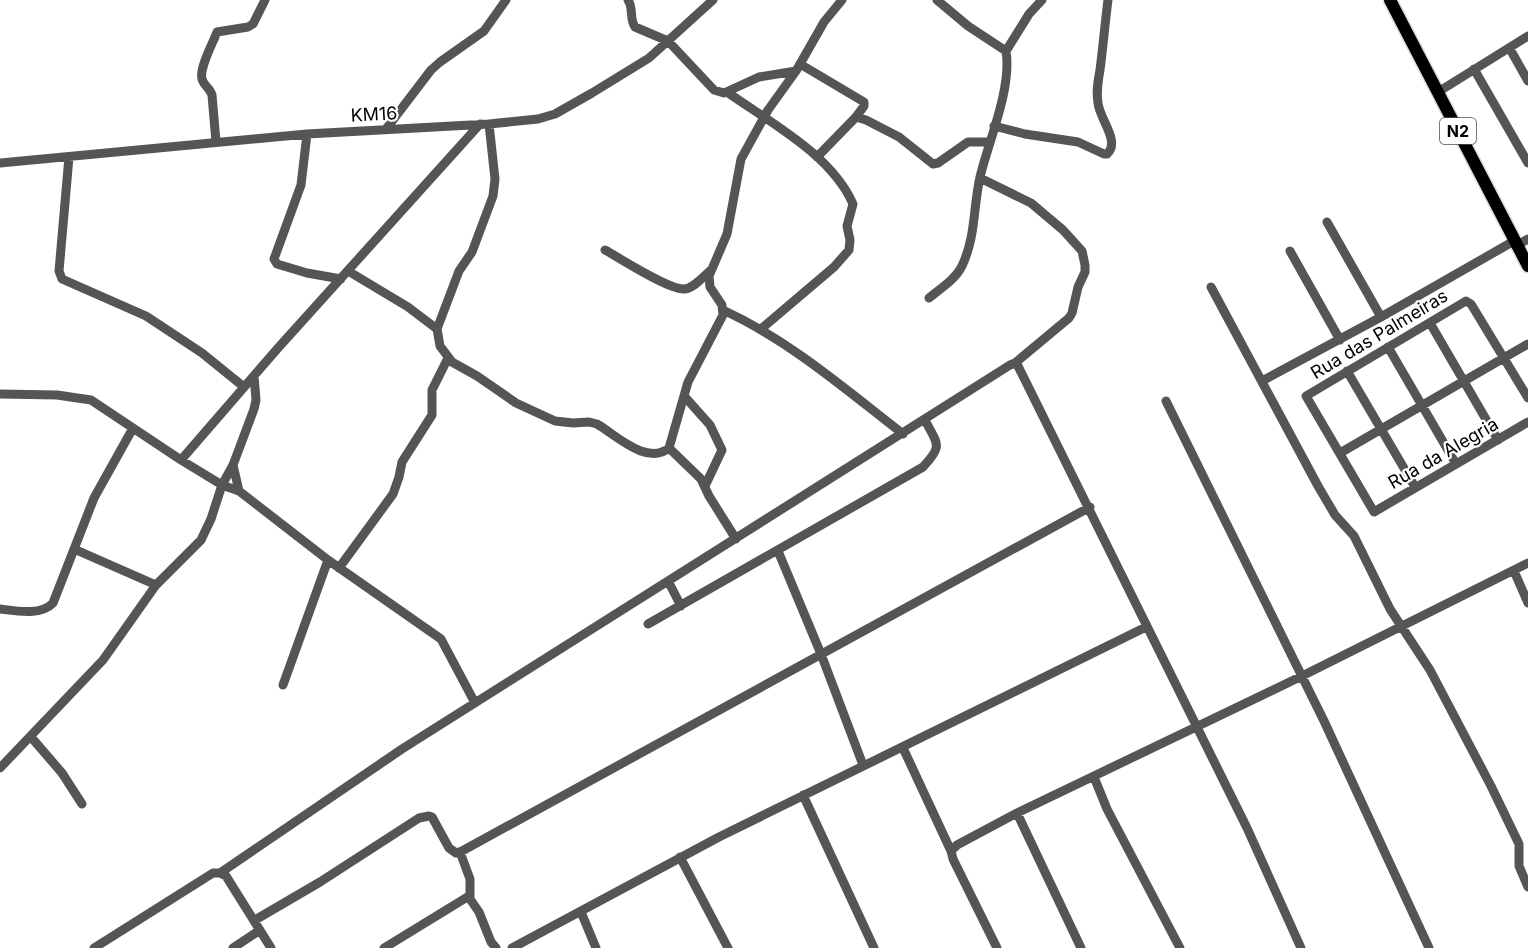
<svg xmlns="http://www.w3.org/2000/svg" width="1528" height="948" font-family="Inter,sans-serif">
  <style>
    .lines { fill: none; stroke-linecap: round; stroke-linejoin: round }
    .major-casing { stroke: #dbdbdb; stroke-width: 15 }
    .minor { stroke: #555; stroke-width: 9 }
    .major { stroke: #000; stroke-width: 12 }
    .labels { text-anchor: middle; dominant-baseline: central; stroke-width: 4.5; stroke-linejoin: round; paint-order: stroke }
    .shield { fill: #fff; stroke: #4c4c4c; stroke-width: 1.5 }
    .shield-label { font-size: 16px; font-weight: bold; fill: #000 }
    .street-label { font-size: 18px; fill: #000; stroke: #fff }
  </style>
  <rect width="100%" height="100%" fill="#fff"/>
  <g class="lines">
    <!-- major casing -->
    <g class="major-casing">
      <path id="major" d="M 1390,0 L 1528,266"/>
    </g>
    <!-- minor -->
    <path class="minor" d="M 628,0 C 634,9 629,19 635,27 L 668,41 L 714,90 L 724,93 L 759,77 L 796,71
      M 1510,49 L 1528,81
      M 1006,51 L 1029,14 L 1042,0
      M 800,64 L 864,102 L 864,106 L 856,117
      M 1474,69 L 1528,163
      M 727,92 C 769,122 831,154 853,204 L 847,226 L 850,240 L 849,250 L 834,267 L 761,329
      M 1438,92 L 1528,36
      M 489,124 L 495,179 L 493,196 L 472,252 L 459,271 L 437,329 L 440,346 L 452,362 L 477,376 L 516,403 L 555,421 L 573,423 L 589,422 L 597,424 C 616,435 647,466 669,448 L 688,382 L 723,315 L 722,305 L 710,287 L 709,276 L 727,234 L 741,159 L 768,110 L 796,71 L 824,22 L 842,0
      M 994,126 L 1025,134 L 1078,142 L 1104,154 L 1107,154 C 1121,142 1099,118 1098,103 C 1096,91 1098,81 1100,70 C 1103,47 1105,23 1108,0
      M 386,129 L 431,70 L 440,62 L 484,31 L 506,0
      M 307,134 L 301,185 L 274,259 L 277,264 L 307,273 L 341,279
      M 216,142 L 212,95 C 210,88 204,86 202,79 C 199,68 213,43 217,32 L 248,27 L 253,24 L 265,0
      M 69,157 L 59,271 L 62,279 L 146,316 L 202,353 L 244,387
      M 817,157 L 856,117 L 866,120 L 899,137 L 933,164 L 938,163 L 968,142 L 990,142
      M 0,163 L 307,134 L 489,124 L 538,119 L 555,114 L 592,93 L 649,58 L 713,0
      M 1327,222 L 1381,317
      M 1516,246 L 1528,239
      M 605,250 C 621,259 669,290 684,289 C 693,289 704,276 711,270
      M 1290,251 L 1340,340
      M 348,271 L 408,307 L 437,329
      M 1211,287 L 1318,486 L 1335,515 L 1354,536 L 1390,609 L 1430,670 L 1491,786 L 1519,844 L 1519,866 L 1528,887
      M 929,298 C 941,288 955,280 962,266 C 976,236 973,208 980,177 C 989,140 1012,88 1006,51 L 968,26 L 937,0
      M 723,310 C 790,341 845,389 903,434
      M 1430,323 L 1498,440
      M 1388,347 L 1456,464
      M 1015,363 L 1018,366 L 1247,828 L 1301,948
      M 1347,371 L 1415,487
      M 1262,381 L 1381,317 L 1514,241
      M 0,394 L 57,395 L 91,400 L 181,460 L 222,485 L 239,491 L 328,560 L 441,639 L 475,703
      M 685,397 L 710,425 L 722,450 L 705,486
      M 1528,398 L 1471,304 L 1466,301 L 1306,396 L 1374,512 L 1528,422
      M 1166,401 L 1324,721 L 1429,948
      M 669,448 L 701,479 L 709,496 L 736,539
      M 1340,453 L 1528,344
      M 181,460 L 278,348 L 480,124
      M 233,465 L 239,491
      M 74,549 L 156,585
      M 778,551 L 821,654 L 863,765
      M 339,568 L 393,494 L 399,477 L 402,462 L 432,415 L 432,390 L 448,358
      M 1514,571 L 1528,603
      M 668,581 L 681,606
      M 0,609 C 16,611 41,616 53,603 L 94,498 L 133,428
      M 648,624 L 923,467 C 944,445 937,444 925,420
      M 283,685 L 328,560
      M 31,737 L 62,773 L 82,804
      M 903,748 L 951,851 L 953,859 L 997,948
      M 0,768 L 103,660 L 156,585 L 201,540 L 211,519 L 222,485 L 233,465 L 254,409 L 256,400 L 254,376
      M 1094,777 L 1107,809 L 1180,948
      M 803,795 L 874,948
      M 1017,813 L 1081,948
      M 951,851 L 957,845 L 1017,813 L 1302,676 L 1528,563
      M 460,852 L 470,879 L 470,899 L 479,912 L 491,942 L 496,948
      M 680,857 L 728,948
      M 220,873 L 226,876 L 271,948
      M 581,912 L 596,948
      M 255,920 L 320,882 L 419,818 L 429,816 L 432,817 L 449,848 L 456,853 L 462,851 L 1090,507
      M 94,948 L 213,873 L 220,873 L 402,749 L 1010,365 L 1015,363 L 1069,318 L 1072,313 L 1078,287 L 1085,272 L 1085,265 L 1082,251 L 1063,230 L 1031,203 L 980,178
      M 233,948 L 260,930
      M 384,948 L 469,896
      M 512,948 L 719,837 L 1146,627"/>
    <!-- major -->
    <use href="#major" class="major"/>
  </g>
  <g class="labels">
    <!-- shield labels -->
    <rect class="shield" x="1440" y="118" width="36" height="26" rx="4.5"/>
    <g class="shield-label">
      <text x="1458" y="131">N2</text>
    </g>
    <!-- street labels -->
    <g class="street-label">
      <text transform="translate(374 114) rotate(-3)">KM16</text>
      <text transform="translate(1379 334) rotate(-31)">Rua das Palmeiras</text>
      <text transform="translate(1443 453) rotate(-30)">Rua da Alegria</text>
    </g>
  </g>
</svg>
